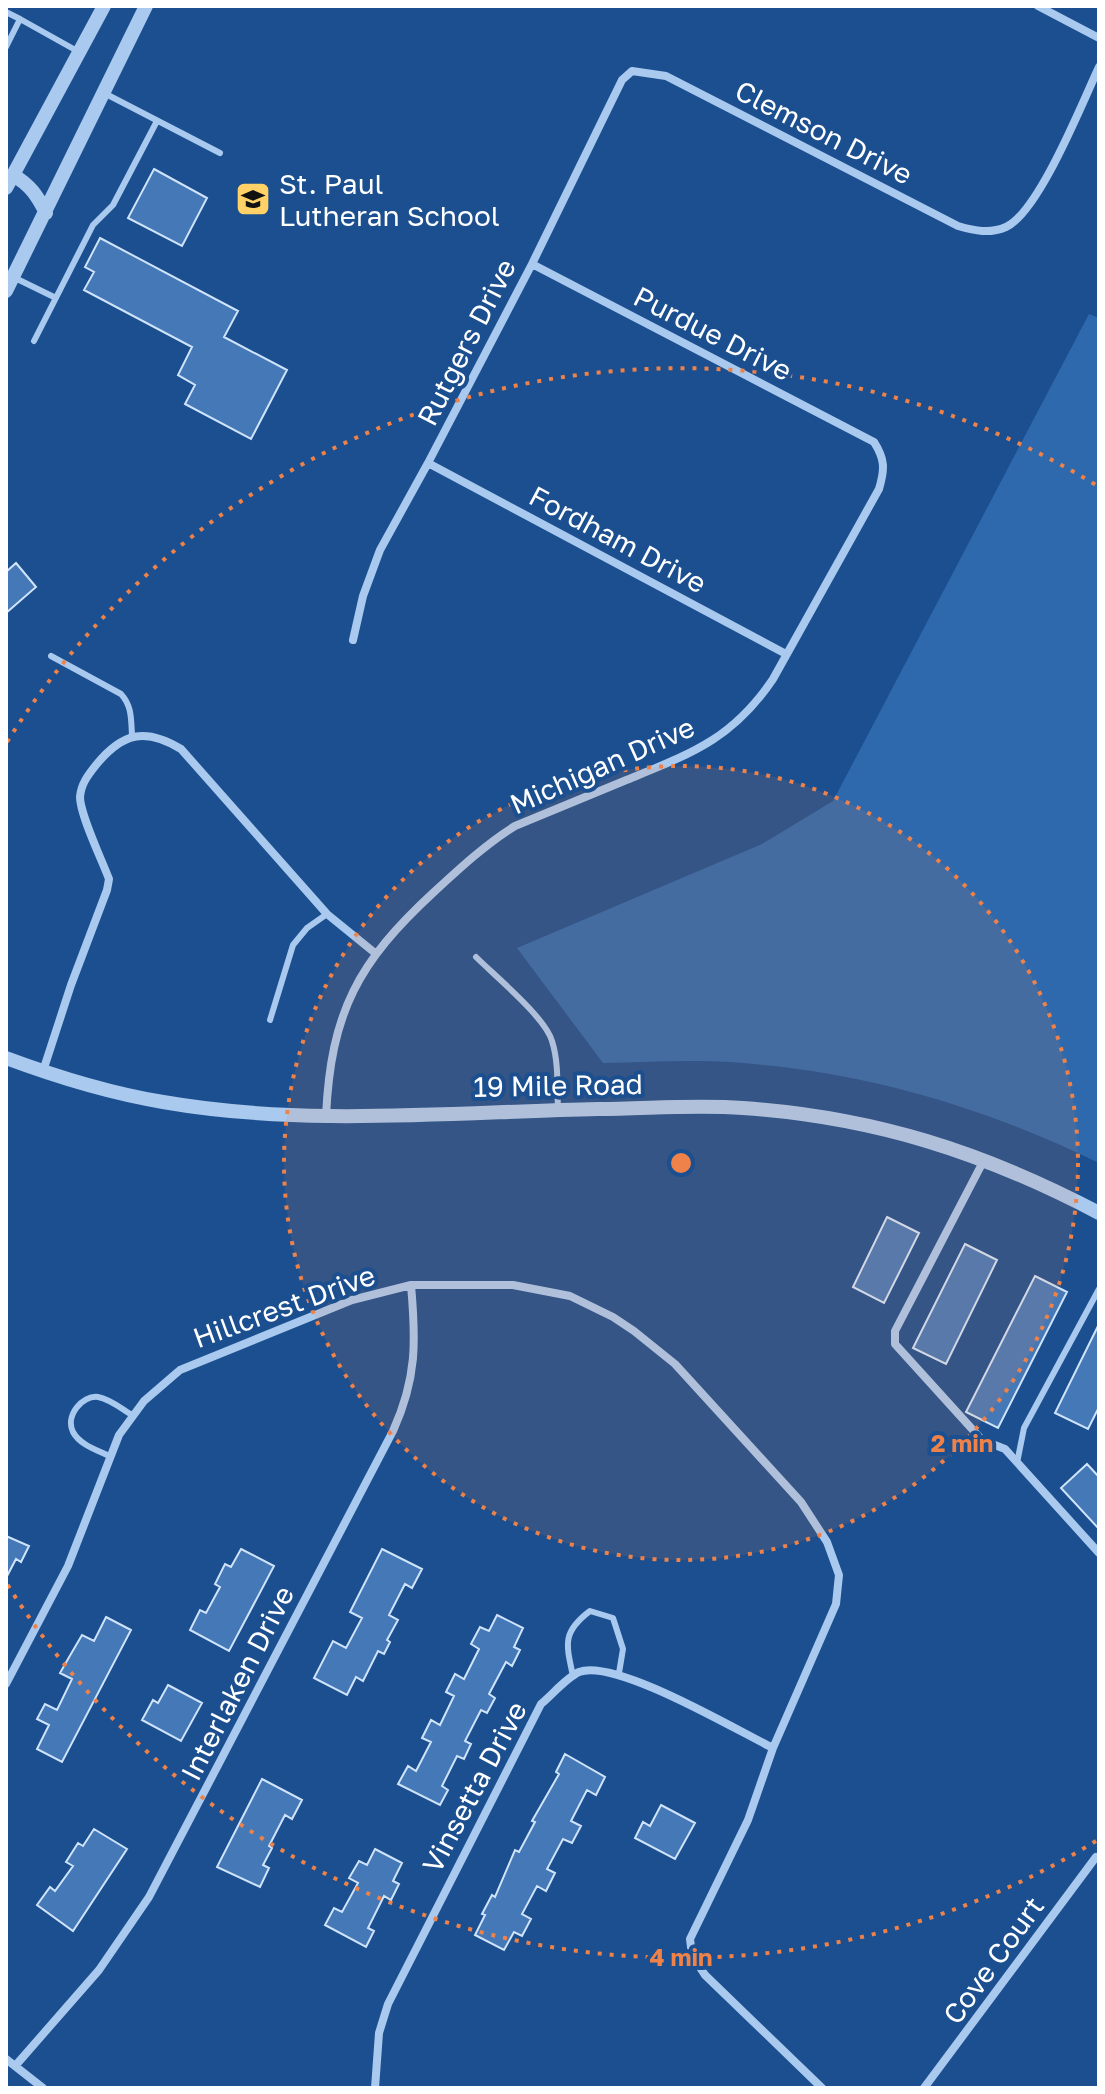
<svg xmlns="http://www.w3.org/2000/svg" width="1105" height="2094" font-family="'Golos Text',sans-serif">
  <style>
    .green { fill: #2e69ad }
    .building { fill: #4478b7; stroke: #cfe3fa; stroke-width: 2 }
    .lines { fill: none; stroke-linecap: round; stroke-linejoin: round }
    .service { stroke: #a9c9ee; stroke-width: 6 }
    .minor { stroke: #a9c9ee; stroke-width: 8 }
    .tertiary { stroke: #a9c9ee; stroke-width: 14 }
    .ring { fill: none; stroke: #ee8249; stroke-width: 4; stroke-dasharray: 4 8 }
    .labels { text-anchor: middle; dominant-baseline: central; stroke-width: 8; stroke-linejoin: round; paint-order: stroke }
    .street-label { font-size: 28px; fill: #fff; stroke: #1b4f8f }
    .poi-label { font-size: 28px; fill: #fff; stroke: #1b4f8f; text-anchor: start }
    .centre { fill: #ee8249; stroke: #1b4f8f; stroke-width: 4 }
    .ring-label { font-size: 24px; text-anchor: middle; font-weight: bold; fill: #ee8249; stroke: #1b4f8f; stroke-width: 8; stroke-linejoin: round; paint-order: stroke }
  </style>
  <rect width="100%" height="100%" fill="#1b4f8f"/>
  <!-- green -->
  <path class="green" d="M 1089,314 L 1099,318 L 1099,1163 C 986,1108 870,1073 743,1063 C 697,1059 650,1062 603,1063 L 517,948 L 762,844 L 833,801 Z"/>
  <!-- building -->
  <path class="building" d="M 154,169 L 207,198 L 182,246 L 128,218 Z
    M 100,238 L 238,311 L 224,337 L 287,370 L 251,439 L 185,404 L 195,385 L 178,375 L 192,347 L 84,290 L 94,272 L 85,267 Z
    M 16,563 L 36,587 L 6,613 L 6,572 Z
    M 887,1217 L 919,1233 L 884,1303 L 853,1287 Z
    M 965,1244 L 997,1260 L 946,1364 L 913,1348 Z
    M 1035,1276 L 1067,1292 L 998,1428 L 966,1412 Z
    M 1099,1324 L 1099,1407 L 1088,1429 L 1055,1413 Z
    M 1087,1464 L 1099,1477 L 1099,1529 L 1061,1488 Z
    M 6,1536 L 29,1546 L 21,1562 L 16,1559 L 6,1578 Z
    M 241,1549 L 274,1566 L 229,1651 L 190,1630 L 200,1610 L 206,1613 L 220,1587 L 215,1584 L 225,1564 L 231,1567 Z
    M 382,1549 L 422,1569 L 412,1588 L 405,1584 L 389,1615 L 398,1620 L 387,1640 L 390,1642 L 384,1654 L 378,1651 L 363,1681 L 356,1677 L 347,1695 L 314,1678 L 333,1641 L 346,1648 L 362,1618 L 350,1612 Z
    M 497,1615 L 523,1628 L 514,1647 L 520,1650 L 512,1666 L 506,1662 L 489,1694 L 495,1698 L 487,1713 L 481,1710 L 465,1741 L 471,1744 L 464,1759 L 457,1756 L 442,1786 L 448,1790 L 440,1805 L 398,1784 L 408,1766 L 416,1771 L 431,1742 L 422,1738 L 431,1720 L 440,1725 L 454,1696 L 446,1692 L 455,1674 L 464,1679 L 479,1649 L 471,1644 L 480,1627 L 489,1631 Z
    M 106,1617 L 131,1630 L 62,1762 L 37,1749 L 49,1725 L 37,1719 L 45,1704 L 57,1710 L 72,1679 L 60,1673 L 68,1659 L 82,1635 L 94,1641 Z
    M 168,1685 L 202,1703 L 181,1741 L 142,1720 L 153,1700 L 158,1703 Z
    M 565,1754 L 605,1777 L 596,1795 L 587,1790 L 571,1821 L 581,1826 L 572,1843 L 563,1839 L 547,1869 L 555,1873 L 546,1891 L 537,1886 L 522,1914 L 531,1919 L 522,1936 L 514,1932 L 504,1950 L 475,1935 L 485,1915 L 482,1914 L 492,1895 L 495,1897 L 515,1850 L 519,1852 L 535,1822 L 532,1821 L 559,1774 L 556,1772 Z
    M 262,1779 L 302,1800 L 292,1819 L 285,1815 L 269,1846 L 272,1848 L 263,1865 L 269,1868 L 260,1887 L 217,1867 Z
    M 661,1805 L 695,1823 L 675,1859 L 635,1838 L 643,1822 L 650,1826 Z
    M 94,1829 L 127,1849 L 73,1931 L 37,1905 L 50,1887 L 55,1891 L 73,1866 L 66,1862 L 78,1843 L 83,1846 Z
    M 375,1849 L 402,1863 L 393,1881 L 399,1884 L 391,1900 L 384,1896 L 368,1928 L 374,1931 L 366,1947 L 325,1925 L 334,1908 L 342,1912 L 358,1883 L 349,1878 L 359,1861 L 367,1865 Z"/>
  <g class="lines">
    <!-- service -->
    <path class="service" d="M 6,12 L 20,19 L 6,47
      M 20,19 L 79,52
      M 104,93 L 220,153
      M 13,277 L 56,298
      M 34,341 L 93,225 L 113,205 L 157,121
      M 51,656 L 121,694 C 132,706 131,719 132,735
      M 476,957 C 495,976 545,1017 552,1041 C 559,1063 557,1088 558,1110
      M 270,1020 L 293,945 L 307,928 L 327,914
      M 109,1456 C 97,1450 80,1445 73,1432 C 65,1416 82,1395 98,1397 C 110,1399 122,1409 132,1415
      M 1017,1463 L 1024,1428 L 1099,1289
      M 573,1676 C 566,1644 562,1632 590,1611 L 613,1618 L 623,1649 L 619,1673"/>
    <!-- minor -->
    <path class="minor" d="M 1038,6 L 1099,38
      M 428,463 L 786,654
      M 353,640 L 363,596 L 380,550 L 428,463 L 532,264 L 622,80 L 632,71 L 666,76 L 958,226 C 975,231 990,234 1006,227 C 1039,212 1082,103 1099,67
      M 43,1071 L 71,985 L 107,890 L 109,879 C 102,860 80,815 80,797 C 81,784 88,775 96,765 C 122,733 145,727 181,749 L 327,914 L 375,953
      M 326,1116 C 331,1012 358,962 434,892 C 460,868 486,844 515,826 C 552,811 588,796 624,781 C 690,754 732,740 773,679 L 879,489 C 885,469 885,459 874,442 L 532,264
      M 984,1160 L 895,1331 L 895,1344 L 982,1440 L 1005,1449 L 1099,1553
      M 6,1684 L 68,1566 L 119,1435 L 144,1401 L 180,1370 L 352,1300 L 411,1285 L 513,1285 L 570,1296 L 613,1317 L 634,1331 L 675,1364 L 801,1502 L 827,1542 L 839,1575 L 836,1604 L 773,1748 L 748,1820 L 690,1939 L 692,1955 L 705,1975 L 822,2088
      M 6,2059 L 43,2088
      M 16,2065 L 99,1970 L 149,1897 L 393,1431 C 417,1378 416,1341 411,1285
      M 375,2088 L 379,2033 L 388,2004 L 541,1704 C 553,1694 566,1678 579,1672 C 615,1658 736,1730 773,1748
      M 924,2088 L 1096,1857"/>
    <!-- tertiary -->
    <path class="tertiary" d="M 13,175 C 30,185 37,195 46,213
      M 6,188 L 104,6
      M 6,291 L 146,6
      M 6,1058 C 57,1077 109,1093 163,1102 C 306,1127 454,1112 598,1109 C 646,1109 694,1104 743,1108 C 874,1117 983,1152 1099,1213"/>
  </g>
  <!-- distance rings -->
  <circle cx="681" cy="1163" r="397" fill="#ee8249" fill-opacity=".12"/>
  <g class="ring">
    <circle cx="681" cy="1163" r="397"/>
    <path d="M1096 1841A795 795 0 0 1 7 1584M7 742A795 795 0 0 1 1096 485"/>
  </g>
  <!-- icons -->
  <defs>
    <g id="school-square" transform="scale(1.8)"><rect x="-9" y="-9" width="18" height="18" rx="4" fill="#ffd166" stroke="#1b4f8f"/><path d="M0-5L7-2L0 1L-7-2ZM-4 1L0 2.5L4 1V4Q0 6-4 4Z" fill="#111"/></g>
  </defs>
  <g fill-rule="evenodd">
    <use href="#school-square" x="253" y="199"/>
  </g>
  <g class="labels">
    <!-- street labels -->
    <g class="street-label">
      <text transform="translate(824 132) rotate(27)">Clemson Drive</text>
      <text transform="translate(713 333) rotate(27)">Purdue Drive</text>
      <text transform="translate(466 342) rotate(-63)">Rutgers Drive</text>
      <text transform="translate(618 539) rotate(28)">Fordham Drive</text>
      <text transform="translate(602 765) rotate(-24)">Michigan Drive</text>
      <text transform="translate(558 1085) rotate(-1)">19 Mile Road</text>
      <text transform="translate(284 1306) rotate(-20)">Hillcrest Drive</text>
      <text transform="translate(237 1683) rotate(-63)">Interlaken Drive</text>
      <text transform="translate(474 1787) rotate(-62)">Vinsetta Drive</text>
      <text transform="translate(993 1960) rotate(-54)">Cove Court</text>
    </g>
    <!-- poi labels -->
    <g class="poi-label">
      <text x="279" y="183">St. Paul<tspan x="279" dy="32">Lutheran School</tspan></text>
    </g>
  </g>
  <circle cx="681" cy="1163" r="12" class="centre"/>
  <g class="ring-label">
    <text x="962" y="1452">2 min</text>
    <text x="681" y="1966">4 min</text>
  </g>
  <!-- border -->
  <rect width="1105" height="2094" fill="none" stroke="#ffffff" stroke-width="16"/>
</svg>
